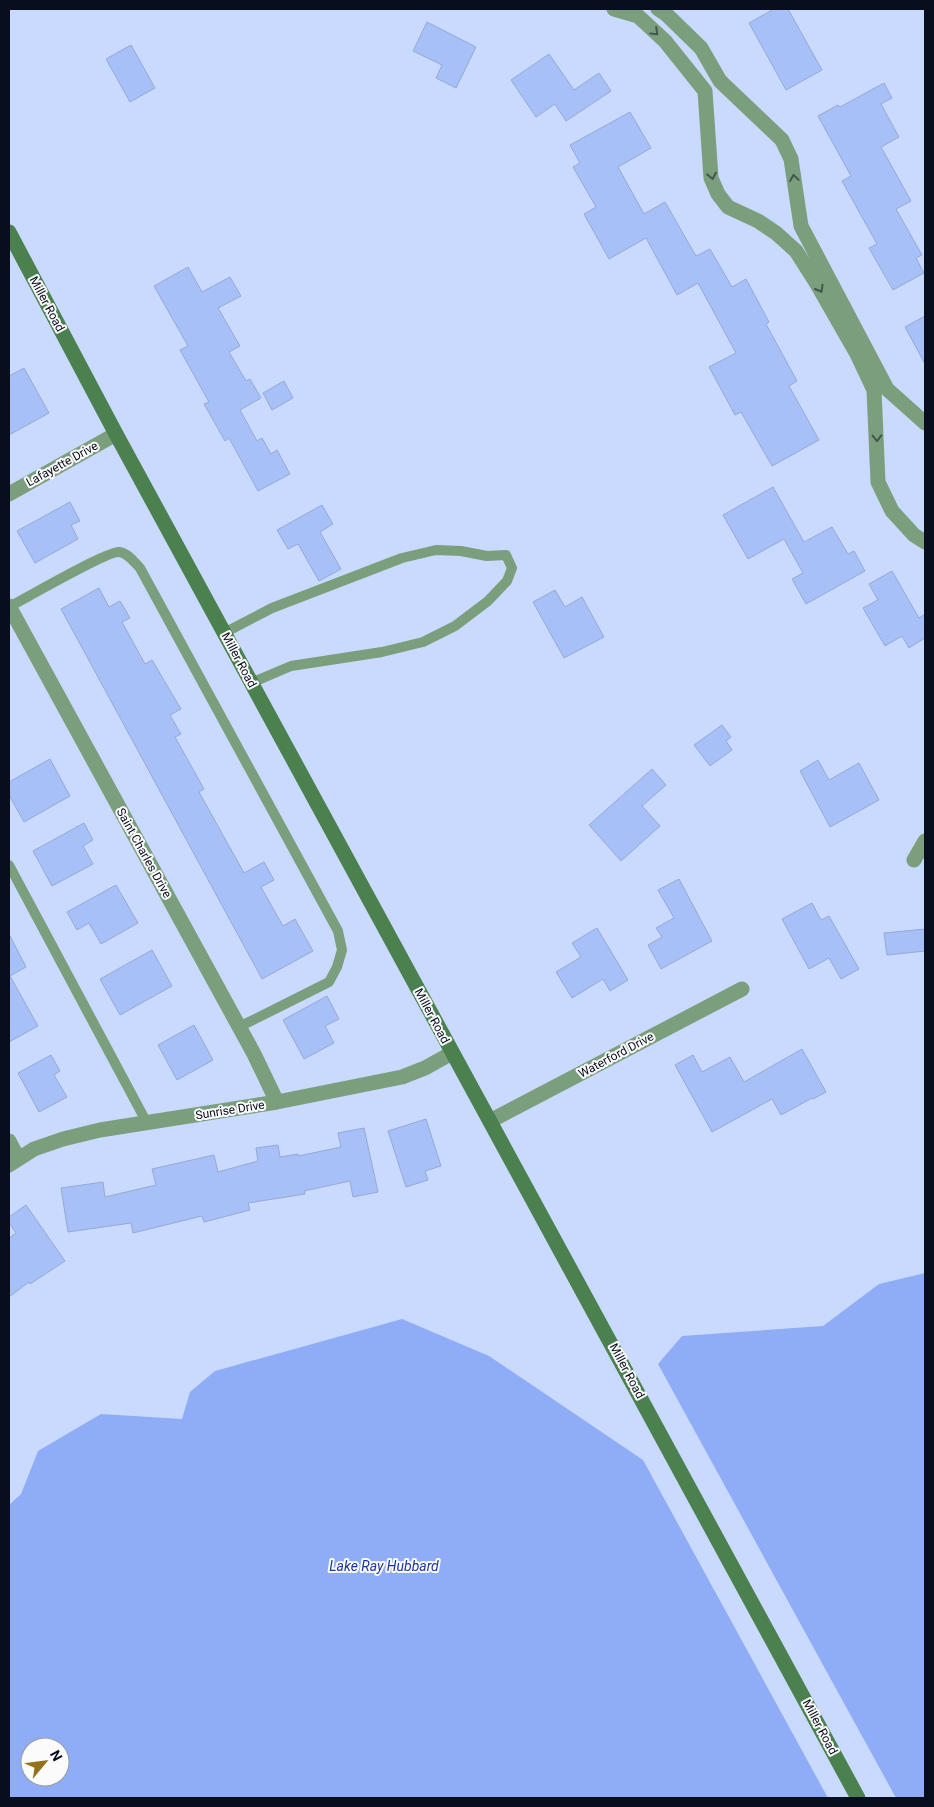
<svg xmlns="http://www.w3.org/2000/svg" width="934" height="1807" font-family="Roboto,sans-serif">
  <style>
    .water { fill: #8eadf6; fill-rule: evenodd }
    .building { fill: #a7c0f7; stroke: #96a9d5 }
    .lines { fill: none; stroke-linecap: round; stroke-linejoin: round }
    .lane { stroke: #7b9e7d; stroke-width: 10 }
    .street { stroke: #7b9e7d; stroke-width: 15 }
    .secondary { stroke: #4b804f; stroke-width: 15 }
    .oneway { stroke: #42564d }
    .labels { text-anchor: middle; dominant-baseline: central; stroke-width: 4; stroke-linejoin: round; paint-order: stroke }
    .street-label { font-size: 12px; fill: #080e1d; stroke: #fbfbfb }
    .water-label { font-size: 14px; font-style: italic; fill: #1a379d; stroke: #fbfbfb }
  </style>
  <rect width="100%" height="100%" fill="#c9dafe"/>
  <!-- water -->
  <path class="water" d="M 925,1273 L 925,1798 L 896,1798 L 658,1364 L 682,1336 L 823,1326 L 879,1284 Z
    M 402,1319 L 489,1356 L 643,1460 L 828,1798 L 9,1798 L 9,1505 L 21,1494 L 38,1451 L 101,1414 L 182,1419 L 190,1392 L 215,1371 ZM 30,1747 L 60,1747 L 60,1777 L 30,1777 Z"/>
  <!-- building -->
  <path class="building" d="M 774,9 L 788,9 L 822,70 L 786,90 L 749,23 Z
    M 427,22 L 476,47 L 456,88 L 436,78 L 442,65 L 413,51 Z
    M 131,45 L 155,88 L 130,102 L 106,59 Z
    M 549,54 L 574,90 L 599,73 L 611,91 L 566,121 L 555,104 L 536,117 L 511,80 Z
    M 884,83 L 892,98 L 881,104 L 899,137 L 881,147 L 911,201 L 896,209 L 922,255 L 916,258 L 924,273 L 893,290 L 869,248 L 877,244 L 842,181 L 851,176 L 818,116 L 838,105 L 840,107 Z
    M 630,112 L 651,148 L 618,167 L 644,214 L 665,202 L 696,256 L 710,249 L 732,287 L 746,279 L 769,322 L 766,324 L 797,381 L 789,386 L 819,440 L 772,466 L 741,412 L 735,415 L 709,367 L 736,353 L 698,283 L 677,295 L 646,238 L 609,259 L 584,214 L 596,207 L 573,167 L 580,163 L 570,145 Z
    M 188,267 L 202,292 L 230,277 L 241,296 L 218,308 L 240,346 L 229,352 L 246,381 L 250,379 L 261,398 L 240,410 L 257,441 L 262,438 L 271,454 L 277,450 L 290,474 L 258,491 L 229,438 L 225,441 L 204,404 L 209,402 L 180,350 L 188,346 L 154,286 Z
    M 925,316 L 925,364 L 905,327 Z
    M 24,368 L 49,413 L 9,435 L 9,376 Z
    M 284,381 L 293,398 L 272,410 L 263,393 Z
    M 773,487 L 804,542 L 832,527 L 848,554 L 854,551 L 865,571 L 806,604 L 792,579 L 803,573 L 784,539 L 748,559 L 723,515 Z
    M 70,502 L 80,521 L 71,525 L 78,539 L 35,563 L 17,531 Z
    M 322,505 L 333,524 L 320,532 L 341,569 L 319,581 L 298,544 L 288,549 L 277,530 Z
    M 892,571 L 919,618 L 925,614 L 925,638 L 909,648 L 902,636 L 885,646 L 863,608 L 878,600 L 869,584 Z
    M 99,588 L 109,607 L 120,601 L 130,618 L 122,622 L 145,664 L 152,660 L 181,709 L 170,715 L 181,734 L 175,737 L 204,789 L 199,792 L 244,873 L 264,862 L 274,880 L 261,887 L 283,926 L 295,919 L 313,951 L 262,979 L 61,609 Z
    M 555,590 L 565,607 L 582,597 L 604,637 L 564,658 L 533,602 Z
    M 722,725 L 731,737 L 726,741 L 732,750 L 710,766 L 694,745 Z
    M 50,759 L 70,796 L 24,822 L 9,795 L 9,782 Z
    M 818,760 L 829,780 L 859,763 L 879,800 L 830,827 L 800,771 Z
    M 652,769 L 666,785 L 642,806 L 660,826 L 621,861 L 589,825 Z
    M 84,823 L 93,840 L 83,846 L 93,864 L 52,886 L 33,851 Z
    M 679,879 L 712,941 L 661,969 L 648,945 L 662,937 L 656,928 L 674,918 L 658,890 Z
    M 116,885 L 138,923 L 101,944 L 89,923 L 77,930 L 67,912 Z
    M 812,903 L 821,920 L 829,916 L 859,969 L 841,979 L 829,958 L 809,969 L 782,919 Z
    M 597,928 L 628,980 L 610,991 L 603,979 L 572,998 L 556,972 L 581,957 L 572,943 Z
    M 925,929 L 925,951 L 887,955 L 884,933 Z
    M 9,934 L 26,967 L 10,976 L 38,1026 L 9,1042 Z
    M 152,950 L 172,986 L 120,1015 L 100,979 Z
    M 327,996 L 339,1019 L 325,1026 L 334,1043 L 304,1059 L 283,1020 Z
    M 194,1025 L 213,1060 L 177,1080 L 158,1045 Z
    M 802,1049 L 826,1092 L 813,1099 L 812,1098 L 781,1115 L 772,1099 L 712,1132 L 675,1065 L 693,1055 L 702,1072 L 730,1057 L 744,1082 Z
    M 51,1055 L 60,1071 L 54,1075 L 67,1097 L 39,1112 L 18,1073 Z
    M 426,1119 L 441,1166 L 425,1171 L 428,1180 L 406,1187 L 388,1131 Z
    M 364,1128 L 378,1192 L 353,1197 L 350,1181 L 304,1191 L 305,1194 L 248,1203 L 250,1210 L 204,1222 L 202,1216 L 133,1233 L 131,1223 L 68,1232 L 61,1188 L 103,1182 L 105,1197 L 156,1185 L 152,1169 L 214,1155 L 218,1172 L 258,1161 L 256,1148 L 278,1145 L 280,1157 L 298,1154 L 298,1156 L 341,1147 L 338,1133 Z
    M 26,1205 L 65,1261 L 30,1284 L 29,1282 L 9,1297 L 9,1238 L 16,1233 L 9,1223 L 9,1217 Z"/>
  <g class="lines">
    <!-- lane -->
    <path class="lane" d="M 9,607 C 26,598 107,551 119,552 C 128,553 134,562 140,568 L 338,931 L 342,950 L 337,967 L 329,982 L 239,1027
      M 224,633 L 272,608 L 402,558 L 436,550 L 461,551 L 487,556 L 506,555 L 512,568 L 507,581 L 488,601 L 455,626 L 423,642 L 382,652 L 291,666 L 251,683
      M 9,865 L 147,1123"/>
    <!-- street -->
    <path class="street" d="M 614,9 L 638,16 L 665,41 L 705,91 L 711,178 L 718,194 L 728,207 L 758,221 L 776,233 L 796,251 L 817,284 L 857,354 L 874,390 L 878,482 L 892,511 L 914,535 L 925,542
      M 658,9 L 666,14 L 701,48 L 720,81 L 782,140 L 791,159 L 801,226 L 887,389 L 925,423
      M 9,494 L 116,434
      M 9,606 L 254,1054 L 277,1102
      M 914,860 L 925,841
      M 490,1121 L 742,989
      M 9,1141 L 18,1158
      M 9,1165 L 34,1149 L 63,1139 L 100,1130 L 277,1102 L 402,1077 L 425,1068 L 452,1053"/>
    <!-- secondary -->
    <path class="secondary" d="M 9,232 L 116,434 L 858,1798"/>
  </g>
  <!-- one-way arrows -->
  <defs><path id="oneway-chevron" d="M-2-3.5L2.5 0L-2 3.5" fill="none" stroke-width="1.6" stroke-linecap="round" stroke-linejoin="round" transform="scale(1.25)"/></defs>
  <g class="oneway">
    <use href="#oneway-chevron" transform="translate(655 32) rotate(43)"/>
    <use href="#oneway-chevron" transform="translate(712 176) rotate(79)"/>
    <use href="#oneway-chevron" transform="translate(794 178) rotate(-98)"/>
    <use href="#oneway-chevron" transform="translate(820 289) rotate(60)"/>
    <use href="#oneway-chevron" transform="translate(877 438) rotate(88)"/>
  </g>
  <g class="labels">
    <!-- street labels -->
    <g class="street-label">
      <text transform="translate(47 304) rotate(62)">Miller Road</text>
      <text transform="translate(62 464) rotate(-29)">Lafayette Drive</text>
      <text transform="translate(239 660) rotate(62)">Miller Road</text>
      <text transform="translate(144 853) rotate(61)">Saint Charles Drive</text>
      <text transform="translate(432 1016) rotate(62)">Miller Road</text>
      <text transform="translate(616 1055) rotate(-28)">Waterford Drive</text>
      <text transform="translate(230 1110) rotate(-9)">Sunrise Drive</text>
      <text transform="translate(627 1371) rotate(62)">Miller Road</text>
      <text transform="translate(820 1727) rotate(62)">Miller Road</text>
    </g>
    <!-- water labels -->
    <g class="water-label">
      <text x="384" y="1566">Lake Ray Hubbard</text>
    </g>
  </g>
  <!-- border -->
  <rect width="934" height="1807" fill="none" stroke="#080e1d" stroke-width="20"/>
  <!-- north arrow -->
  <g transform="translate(45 1762) rotate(61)"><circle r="24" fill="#fbfbfb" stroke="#9a9ca2"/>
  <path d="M0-4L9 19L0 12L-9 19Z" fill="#937219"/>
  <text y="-8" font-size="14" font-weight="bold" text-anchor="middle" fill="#080e1d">N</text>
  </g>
</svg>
